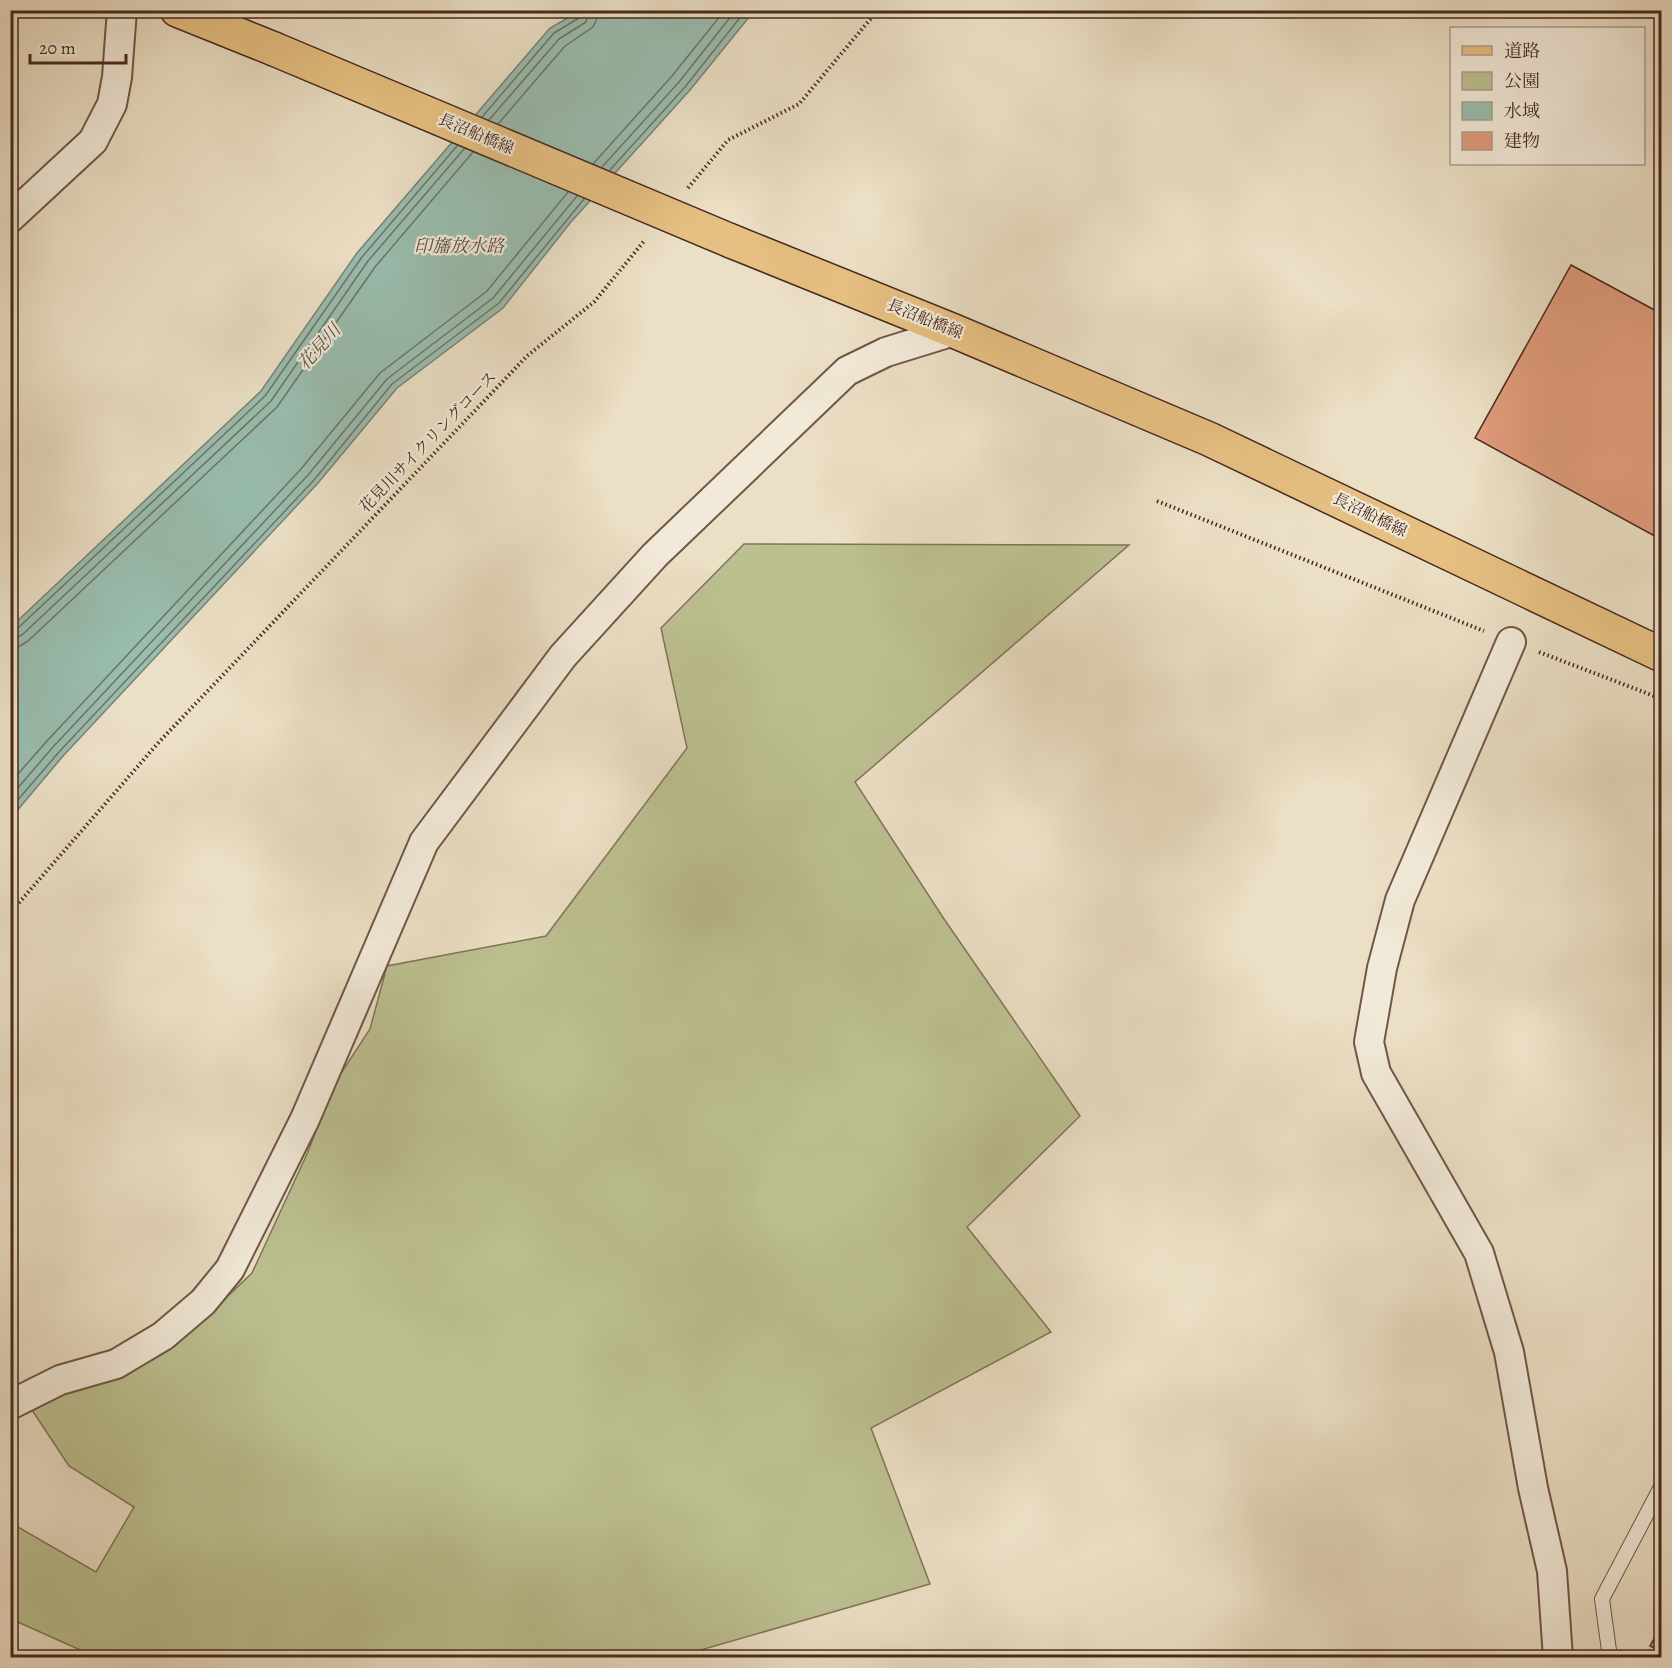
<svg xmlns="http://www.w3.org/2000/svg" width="1672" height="1668" font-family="Alegreya,'Noto Serif JP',serif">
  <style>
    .green { fill: #bcc091; stroke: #827458; stroke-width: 1.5 }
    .water { fill: #99bdaf; stroke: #798275; stroke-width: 1.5 }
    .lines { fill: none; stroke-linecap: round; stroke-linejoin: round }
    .shore { stroke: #707366; stroke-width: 1.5 }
    .building { fill: #e09c7c; stroke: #48291e; stroke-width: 1.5 }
    .lane-casing { stroke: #715648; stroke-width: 16 }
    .street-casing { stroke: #715648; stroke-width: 32 }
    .primary-casing { stroke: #48291e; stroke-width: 36 }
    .path { stroke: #48291e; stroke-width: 4; stroke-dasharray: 1.5 3; stroke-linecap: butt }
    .lane { stroke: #f2ead9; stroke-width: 14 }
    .street { stroke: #f2ead9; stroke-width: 28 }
    .primary { stroke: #e6c082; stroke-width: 33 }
    .primary-bridge-casing { stroke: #48291e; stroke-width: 36; stroke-linecap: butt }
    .primary-bridge { stroke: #e6c082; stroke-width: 33 }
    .labels { text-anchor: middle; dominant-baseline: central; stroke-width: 4.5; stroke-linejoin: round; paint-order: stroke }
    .street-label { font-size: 16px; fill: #48291e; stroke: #f2ead9 }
    .water-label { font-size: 18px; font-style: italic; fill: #5c4e42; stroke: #f2ead9 }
  </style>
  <rect width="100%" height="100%" fill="#ebdfc5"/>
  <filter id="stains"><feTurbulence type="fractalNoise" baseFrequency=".00333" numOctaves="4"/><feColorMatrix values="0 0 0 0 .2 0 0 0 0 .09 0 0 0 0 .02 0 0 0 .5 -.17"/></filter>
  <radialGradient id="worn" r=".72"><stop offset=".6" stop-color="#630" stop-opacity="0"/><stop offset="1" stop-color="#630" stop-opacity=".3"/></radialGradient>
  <!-- green -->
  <path class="green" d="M 744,544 L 1129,545 L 855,782 L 942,916 L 1080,1116 L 967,1227 L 1051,1332 L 871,1428 L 930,1584 L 673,1658 L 96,1657 L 11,1619 L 11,1523 L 96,1572 L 134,1507 L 69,1466 L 28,1404 L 175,1346 L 252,1273 L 307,1154 L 336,1081 L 370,1029 L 387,966 L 546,936 L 687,748 L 661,628 Z"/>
  <!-- water -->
  <path class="water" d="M 580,11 L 754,11 L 690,90 L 570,223 L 503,308 L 397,388 L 318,483 L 63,756 L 11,818 L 11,627 L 261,391 L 357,253 L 550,28 Z"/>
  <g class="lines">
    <!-- shore -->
    <path class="shore" d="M 482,117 L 554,33 L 579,18 L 582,10
      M 489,120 L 559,39 L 586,22 L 589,10
      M 498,124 L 565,46 L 593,27 L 597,19 L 598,10
      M 593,164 L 672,76 L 725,10
      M 602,167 L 679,82 L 736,10
      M 610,170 L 685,87 L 746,10
      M 10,631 L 17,629 L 265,396 L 362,257 L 457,146
      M 10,639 L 22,635 L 271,401 L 368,261 L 464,149
      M 10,648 L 20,646 L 28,641 L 277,407 L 375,267 L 473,152
      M 10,783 L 47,741 L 301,469 L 380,373 L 487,291 L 568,192
      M 10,797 L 53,747 L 308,475 L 387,379 L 493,298 L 577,196
      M 10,809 L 59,752 L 314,480 L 392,384 L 499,303 L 584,199"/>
  </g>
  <!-- building -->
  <path class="building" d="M 1571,265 L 1662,314 L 1662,540 L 1475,438 Z
    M 1662,1625 L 1662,1652 L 1650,1646 Z"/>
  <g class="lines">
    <!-- lane casing -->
    <g class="lane-casing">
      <path id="lane" d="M 1610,1658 L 1602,1599 L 1662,1485"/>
    </g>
    <!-- street casing -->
    <g class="street-casing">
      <path id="street" d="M 10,218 L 93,141 L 112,104 L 117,77 L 122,10
        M 1511,642 L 1400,900 L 1382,968 L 1369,1042 L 1376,1073 L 1479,1253 L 1509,1352 L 1533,1488 L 1552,1571 L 1558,1658
        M 10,1405 L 60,1380 L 116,1364 L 163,1336 L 203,1302 L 230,1269 L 305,1119 L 424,842 L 563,656 L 655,555 L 847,371 L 886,352 L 954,331"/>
    </g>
    <!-- primary casing -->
    <g class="primary-casing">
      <path id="primary" d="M 177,10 L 274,49
        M 731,241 L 954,331 L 1209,439 L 1662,655"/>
    </g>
    <!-- path -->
    <path class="path" d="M 688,188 L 728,140 L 799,104 L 878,10
      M 1157,501 L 1484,631
      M 1539,652 L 1662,699
      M 10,913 L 159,742 L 527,356 L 594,302 L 645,240"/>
    <!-- lane -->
    <use href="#lane" class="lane"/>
    <!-- street -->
    <use href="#street" class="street"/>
    <!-- primary -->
    <use href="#primary" class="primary"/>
    <!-- primary-bridge casing -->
    <g class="primary-bridge-casing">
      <path id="primary-bridge" d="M 274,49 L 731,241"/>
    </g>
    <!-- primary-bridge -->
    <use href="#primary-bridge" class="primary-bridge"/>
  </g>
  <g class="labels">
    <!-- street labels -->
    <g class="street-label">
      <text transform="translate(476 134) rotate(23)">長沼船橋線</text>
      <text transform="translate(925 319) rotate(22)">長沼船橋線</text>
      <text transform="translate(428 442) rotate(-46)">花見川サイクリングコース</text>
      <text transform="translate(1370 515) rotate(26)">長沼船橋線</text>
    </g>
    <!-- water labels -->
    <g class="water-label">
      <text x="459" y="246">印旛放水路</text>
      <text transform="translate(319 347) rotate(-48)">花見川</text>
    </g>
  </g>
  <!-- margin -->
  <rect width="1672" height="1668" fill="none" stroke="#ebdfc5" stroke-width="36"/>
  <rect x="12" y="12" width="1648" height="1644" fill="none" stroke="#48291e" stroke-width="3"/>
  <rect x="18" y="18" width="1636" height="1632" fill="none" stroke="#48291e" stroke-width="1.5"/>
  <!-- legend -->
  <rect x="1450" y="27" width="195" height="138" fill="#f2ead9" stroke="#ae9d8e" stroke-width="1.5"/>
  <rect x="1462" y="46" width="30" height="9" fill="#e6c082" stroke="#ae9d8e" stroke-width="1.5"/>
  <text x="1504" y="57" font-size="18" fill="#48291e">道路</text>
  <rect x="1462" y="72" width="30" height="18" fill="#bcc091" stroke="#ae9d8e" stroke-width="1.5"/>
  <text x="1504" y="87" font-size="18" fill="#48291e">公園</text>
  <rect x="1462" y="102" width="30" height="18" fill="#99bdaf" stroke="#ae9d8e" stroke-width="1.5"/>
  <text x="1504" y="117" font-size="18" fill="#48291e">水域</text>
  <rect x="1462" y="132" width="30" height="18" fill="#e09c7c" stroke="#ae9d8e" stroke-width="1.5"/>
  <text x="1504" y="147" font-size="18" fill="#48291e">建物</text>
  <!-- scale -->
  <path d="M30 54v9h96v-9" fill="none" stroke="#48291e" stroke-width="3"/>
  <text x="39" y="54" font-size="18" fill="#48291e" stroke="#f2ead9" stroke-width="4.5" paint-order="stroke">20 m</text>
  <rect width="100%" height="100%" filter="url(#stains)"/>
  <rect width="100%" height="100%" fill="url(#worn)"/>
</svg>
